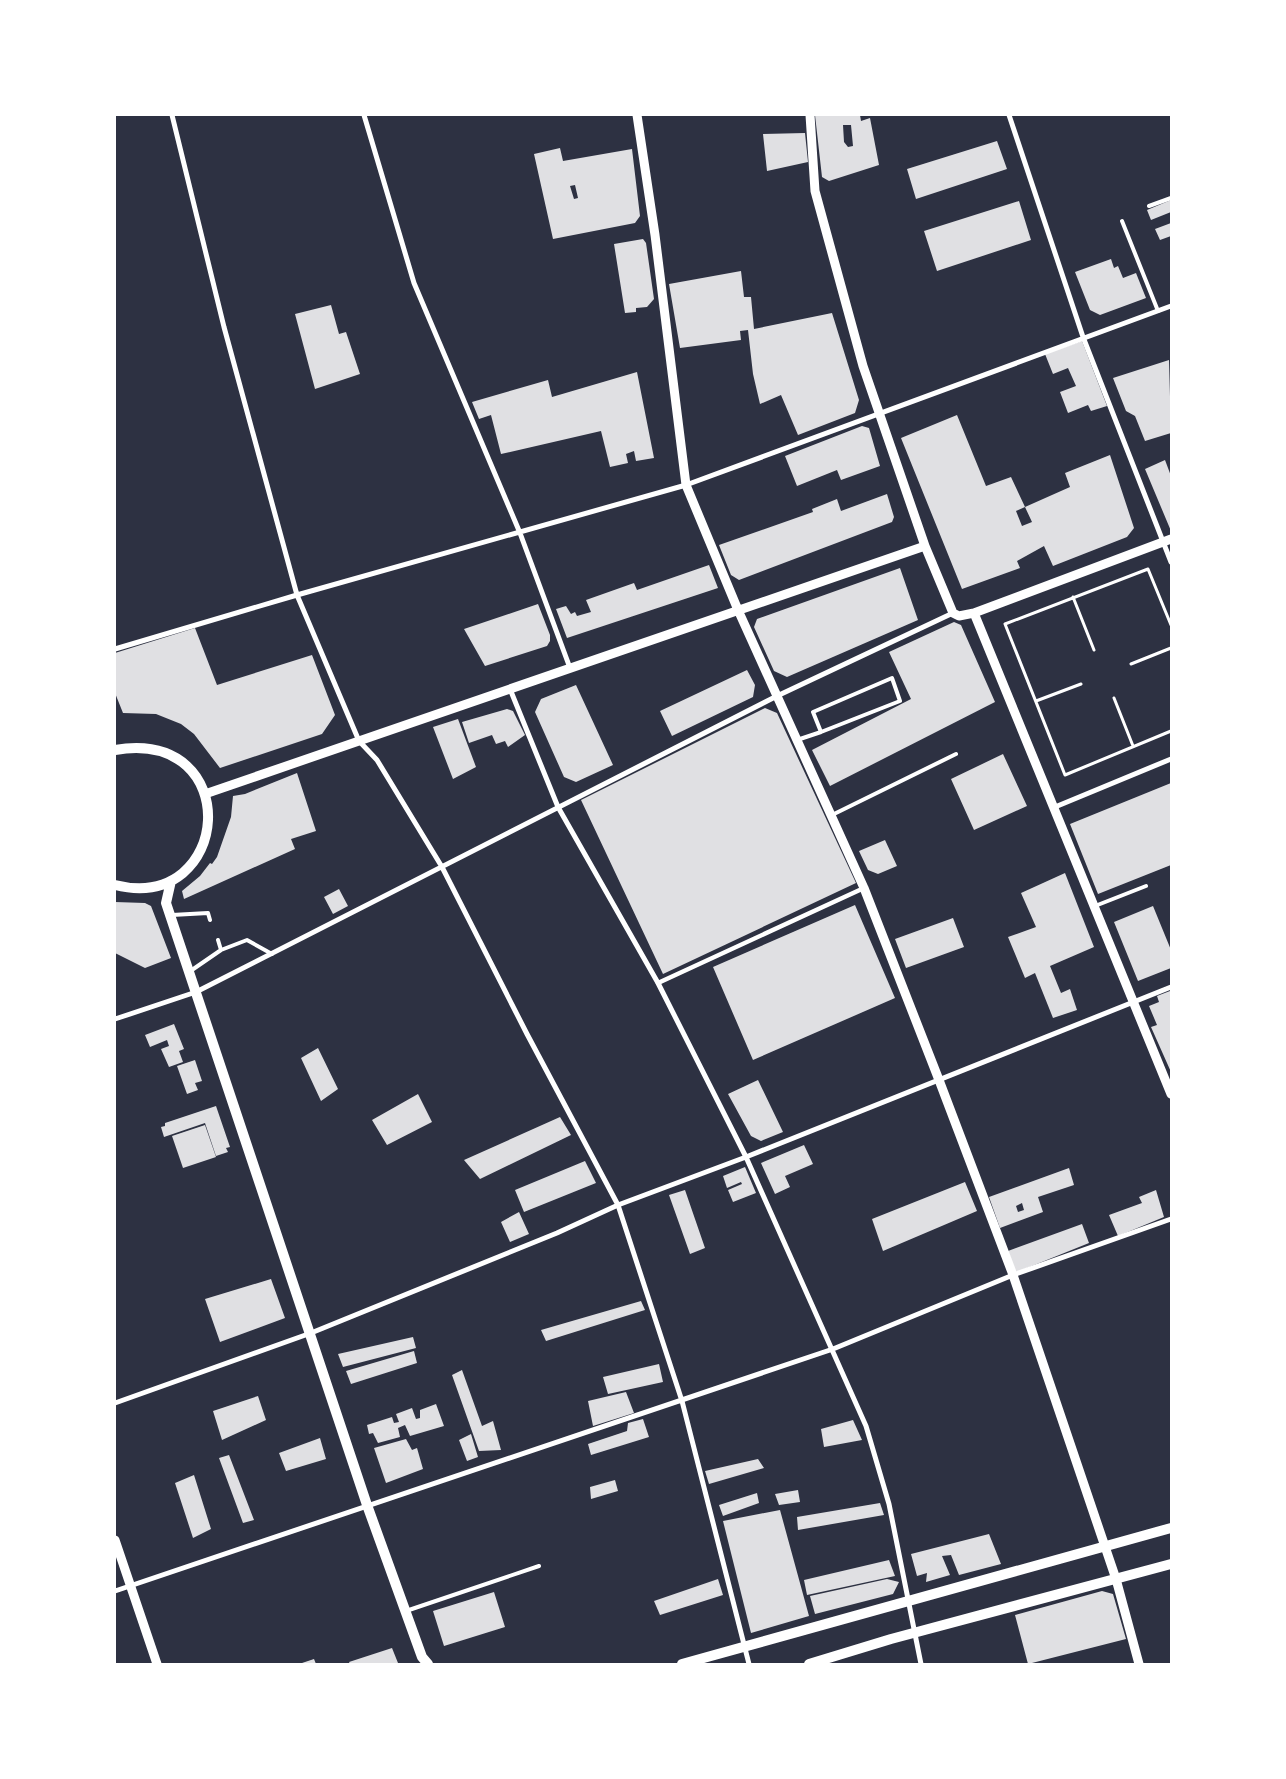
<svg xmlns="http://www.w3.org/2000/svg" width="1286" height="1779" font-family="'Public Sans',sans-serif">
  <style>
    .building { fill: #e0e0e3; fill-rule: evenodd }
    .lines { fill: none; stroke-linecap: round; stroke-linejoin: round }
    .path { stroke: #fff; stroke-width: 3 }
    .service { stroke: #fff; stroke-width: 4 }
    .pedestrian { stroke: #fff; stroke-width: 4.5 }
    .minor { stroke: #fff; stroke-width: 5 }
    .tertiary { stroke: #fff; stroke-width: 9 }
    .secondary { stroke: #fff; stroke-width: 10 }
  </style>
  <rect width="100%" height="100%" fill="#2d3142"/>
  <!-- building -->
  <path class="building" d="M 815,115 L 860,115 L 861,121 L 870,118 L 879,165 L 829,181 L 822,177 ZM 843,125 L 851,125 L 853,146 L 848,147 L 844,142 Z
    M 805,133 L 808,162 L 767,171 L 763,134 Z
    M 997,141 L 1007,169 L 916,199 L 907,169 Z
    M 560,148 L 563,161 L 632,149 L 640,216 L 635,223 L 553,239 L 534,154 ZM 575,185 L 578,198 L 574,199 L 570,186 Z
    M 1171,200 L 1171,212 L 1151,220 L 1147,210 Z
    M 1019,201 L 1031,240 L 937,271 L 924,231 Z
    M 1171,223 L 1171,236 L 1160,240 L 1155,229 Z
    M 643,239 L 646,243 L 654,299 L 647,307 L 636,308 L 636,312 L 625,313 L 614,244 Z
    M 1111,259 L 1114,268 L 1118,266 L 1123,278 L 1136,273 L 1146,298 L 1100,315 L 1090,310 L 1075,272 Z
    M 741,271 L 744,297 L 751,297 L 754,329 L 832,313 L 859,400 L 855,413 L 798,435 L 781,395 L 760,404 L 753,374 L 748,330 L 740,331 L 741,340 L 680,348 L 669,284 Z
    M 331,305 L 339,334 L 346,332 L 360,374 L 315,389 L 295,314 Z
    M 1082,341 L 1107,406 L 1091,411 L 1088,405 L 1068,413 L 1060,392 L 1076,386 L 1068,368 L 1053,374 L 1045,354 Z
    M 1169,360 L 1171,433 L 1145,441 L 1135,416 L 1126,411 L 1113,378 Z
    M 637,372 L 654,458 L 636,461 L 634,451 L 626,454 L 628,463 L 610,467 L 601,431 L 501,454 L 491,415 L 479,419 L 472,402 L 548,380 L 552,397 Z
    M 957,415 L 986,486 L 1011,477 L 1025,507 L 1016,511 L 1022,526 L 1032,522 L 1025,507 L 1070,487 L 1065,473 L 1110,455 L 1134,528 L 1127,537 L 1053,566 L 1044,546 L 1017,561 L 1020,568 L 962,589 L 901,438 Z
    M 862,426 L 869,428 L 880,466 L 841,480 L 837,470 L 797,486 L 785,456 Z
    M 1165,460 L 1171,476 L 1171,531 L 1145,469 Z
    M 887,494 L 894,517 L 892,522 L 739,580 L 731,575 L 719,545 L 813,512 L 812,509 L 837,499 L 841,511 Z
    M 709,565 L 718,588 L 567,638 L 556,609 L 566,606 L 571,614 L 575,612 L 577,616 L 591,612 L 586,600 L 634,583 L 637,590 Z
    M 900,568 L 918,620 L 787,677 L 774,671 L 754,627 L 757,619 Z
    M 538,604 L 550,635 L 550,641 L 547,646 L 485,666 L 464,629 Z
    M 954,622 L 961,625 L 995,702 L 830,786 L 812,750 L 911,699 L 889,652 Z
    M 195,628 L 217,685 L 312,655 L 335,715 L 322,734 L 220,768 L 194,734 L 181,724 L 156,714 L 123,713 L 115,693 L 115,653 Z
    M 747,670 L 755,685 L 753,697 L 672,736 L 660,711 Z
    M 576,685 L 613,765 L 576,782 L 564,777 L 535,712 L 541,699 Z
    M 765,708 L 777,713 L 856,883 L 663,974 L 581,800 Z
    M 507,709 L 513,711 L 525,735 L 508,747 L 505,741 L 496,744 L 492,735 L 469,743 L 462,722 Z
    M 458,719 L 476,767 L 453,779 L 433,727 Z
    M 1003,754 L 1027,806 L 974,830 L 951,779 Z
    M 297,773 L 316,831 L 291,839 L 295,849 L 184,899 L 182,891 L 200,876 L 210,863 L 212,864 L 217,857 L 231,817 L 233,796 L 245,794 Z
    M 1171,783 L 1171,865 L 1098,894 L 1070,824 Z
    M 885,840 L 897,866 L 878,874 L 868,870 L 859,851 Z
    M 1065,873 L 1094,947 L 1050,966 L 1061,993 L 1070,989 L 1077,1010 L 1053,1018 L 1035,973 L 1025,978 L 1008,937 L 1036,927 L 1021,893 Z
    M 339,889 L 348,906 L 333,914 L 324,897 Z
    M 115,902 L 145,903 L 151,906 L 171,958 L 145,968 L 115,953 Z
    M 855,905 L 895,998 L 753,1060 L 713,967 Z
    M 1153,906 L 1171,950 L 1171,968 L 1138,981 L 1114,922 Z
    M 953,918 L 964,947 L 906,968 L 895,939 Z
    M 1170,991 L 1171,993 L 1171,1072 L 1151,1027 L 1157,1025 L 1149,1006 L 1159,1002 L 1157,996 Z
    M 174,1024 L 184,1049 L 179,1051 L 183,1062 L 169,1067 L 161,1049 L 169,1046 L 167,1040 L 150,1047 L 145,1035 Z
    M 318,1048 L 338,1089 L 321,1101 L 301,1058 Z
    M 195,1060 L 202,1081 L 195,1083 L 198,1090 L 187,1094 L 177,1066 Z
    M 758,1080 L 783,1132 L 761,1141 L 751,1136 L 728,1094 Z
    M 418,1094 L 432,1122 L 387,1145 L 372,1120 Z
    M 216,1106 L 230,1147 L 226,1148 L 228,1152 L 216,1156 L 205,1123 L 164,1137 L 161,1127 L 165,1126 L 165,1123 Z
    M 560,1117 L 571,1135 L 480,1179 L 464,1160 Z
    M 205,1125 L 216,1157 L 183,1168 L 172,1136 Z
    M 804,1145 L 813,1164 L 785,1176 L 790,1187 L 775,1194 L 761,1163 Z
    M 585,1161 L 596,1183 L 524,1212 L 515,1190 Z
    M 745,1167 L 756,1193 L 733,1202 L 728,1190 L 742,1184 L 741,1182 L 727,1188 L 723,1176 Z
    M 1069,1168 L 1074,1185 L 1038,1197 L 1043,1212 L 1000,1228 L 989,1197 ZM 1022,1203 L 1024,1210 L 1018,1212 L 1016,1206 Z
    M 965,1182 L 977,1211 L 883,1251 L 872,1219 Z
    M 685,1190 L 705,1248 L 690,1254 L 669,1195 Z
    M 1156,1190 L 1164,1217 L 1118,1236 L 1109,1215 L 1142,1203 L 1139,1197 Z
    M 519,1212 L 529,1234 L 510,1242 L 501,1222 Z
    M 1082,1224 L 1089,1243 L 1017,1272 L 1015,1270 L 1008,1251 Z
    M 271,1279 L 285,1318 L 220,1342 L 205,1299 Z
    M 641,1301 L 645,1310 L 546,1341 L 541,1330 Z
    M 413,1337 L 416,1348 L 343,1367 L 338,1354 Z
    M 414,1351 L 417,1363 L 351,1384 L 346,1371 Z
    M 659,1364 L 663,1382 L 608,1394 L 603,1377 Z
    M 462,1370 L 482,1426 L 493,1421 L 501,1450 L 479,1451 L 452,1375 Z
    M 626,1392 L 634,1413 L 593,1426 L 588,1401 Z
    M 258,1396 L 266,1420 L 222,1440 L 213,1411 Z
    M 436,1404 L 444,1426 L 410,1436 L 405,1425 L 398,1428 L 400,1437 L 378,1443 L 373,1433 L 369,1434 L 367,1425 L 392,1417 L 394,1423 L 399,1422 L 396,1414 L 412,1408 L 416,1419 L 420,1418 L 420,1410 Z
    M 643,1419 L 649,1437 L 591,1455 L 588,1444 L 627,1431 L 628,1423 Z
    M 853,1420 L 862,1440 L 824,1447 L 821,1429 Z
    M 471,1434 L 478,1457 L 467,1461 L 459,1440 Z
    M 320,1438 L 326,1459 L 286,1471 L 279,1453 Z
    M 406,1439 L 412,1450 L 417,1448 L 423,1469 L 386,1483 L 374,1448 Z
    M 229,1455 L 254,1520 L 243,1523 L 219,1458 Z
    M 758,1459 L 764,1468 L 709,1484 L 705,1471 Z
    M 194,1475 L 211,1529 L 193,1538 L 175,1483 Z
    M 615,1480 L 618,1491 L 591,1499 L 590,1487 Z
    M 798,1490 L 800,1502 L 779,1505 L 775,1494 Z
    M 757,1493 L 759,1503 L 723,1516 L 719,1505 Z
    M 880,1503 L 884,1515 L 798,1530 L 797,1517 Z
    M 780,1510 L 809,1616 L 751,1633 L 723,1521 Z
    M 989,1534 L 1001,1564 L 959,1575 L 951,1555 L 942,1556 L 950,1575 L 926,1582 L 927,1573 L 917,1576 L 911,1554 Z
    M 889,1560 L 895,1576 L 807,1595 L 804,1580 Z
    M 718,1579 L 723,1595 L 660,1615 L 654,1601 Z
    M 887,1579 L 899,1582 L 893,1594 L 815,1614 L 810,1596 Z
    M 1102,1591 L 1113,1594 L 1126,1639 L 1028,1664 L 1015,1615 Z
    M 494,1592 L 505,1627 L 444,1646 L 433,1611 Z
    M 392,1648 L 398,1663 L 350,1664 L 349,1662 Z
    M 314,1659 L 316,1664 L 299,1664 Z"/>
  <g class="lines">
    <!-- path -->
    <path class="path" d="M 1073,597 L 1094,650
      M 1171,625 L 1148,569 L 1005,624 L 1065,775 L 1171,731
      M 1131,664 L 1171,648
      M 1114,698 L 1133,746
      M 1036,701 L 1081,684"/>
    <!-- service -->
    <path class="service" d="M 1149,206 L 1171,198
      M 1122,221 L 1158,311
      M 892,678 L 900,701 L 821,732 L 813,712 Z
      M 797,740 L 821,732
      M 832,815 L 956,754
      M 1095,906 L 1146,886
      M 172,915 L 208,913 L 210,920
      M 221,950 L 247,940 L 272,954
      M 189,972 L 221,950 L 218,940
      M 406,1611 L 539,1566"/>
    <!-- pedestrian -->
    <path class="pedestrian" d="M 658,983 L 864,888"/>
    <!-- minor -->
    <path class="minor" d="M 172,115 L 224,327 L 297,595 L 359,741 L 377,760 L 442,867 L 527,1034 L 618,1205 L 682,1401 L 749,1664
      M 364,115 L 414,283 L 520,533 L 570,668
      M 1009,115 L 1083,337 L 1171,562
      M 115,649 L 297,595 L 686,485 L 1171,306
      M 510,689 L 558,807 L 658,983 L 746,1157 L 866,1426 L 889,1504 L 921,1664
      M 1055,807 L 1171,759
      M 115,1019 L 196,992 L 777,696 L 953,613
      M 115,1403 L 311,1333 L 557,1233 L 618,1205 L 746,1157 L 1171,987
      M 115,1591 L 833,1349 L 1013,1275 L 1171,1219"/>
    <!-- tertiary -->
    <path class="tertiary" d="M 637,115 L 655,235 L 686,485 L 738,610 L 864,888 L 939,1080 L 1013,1275 L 1116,1579 L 1139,1664
      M 810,115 L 815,191 L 863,366 L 925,546 L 953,613 L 959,616 L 974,613 L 1171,539
      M 974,613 L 1171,1094
      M 205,794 L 925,546
      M 115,1540 L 157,1664"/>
    <!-- secondary -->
    <path class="secondary" d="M 115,750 C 246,728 232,914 115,885
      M 171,881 L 166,903 L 367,1505 L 422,1657 L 428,1664
      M 682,1664 L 1171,1528
      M 809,1664 L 891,1639 L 1171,1564"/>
  </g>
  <!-- border -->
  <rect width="1286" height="1779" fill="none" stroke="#ffffff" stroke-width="232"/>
</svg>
